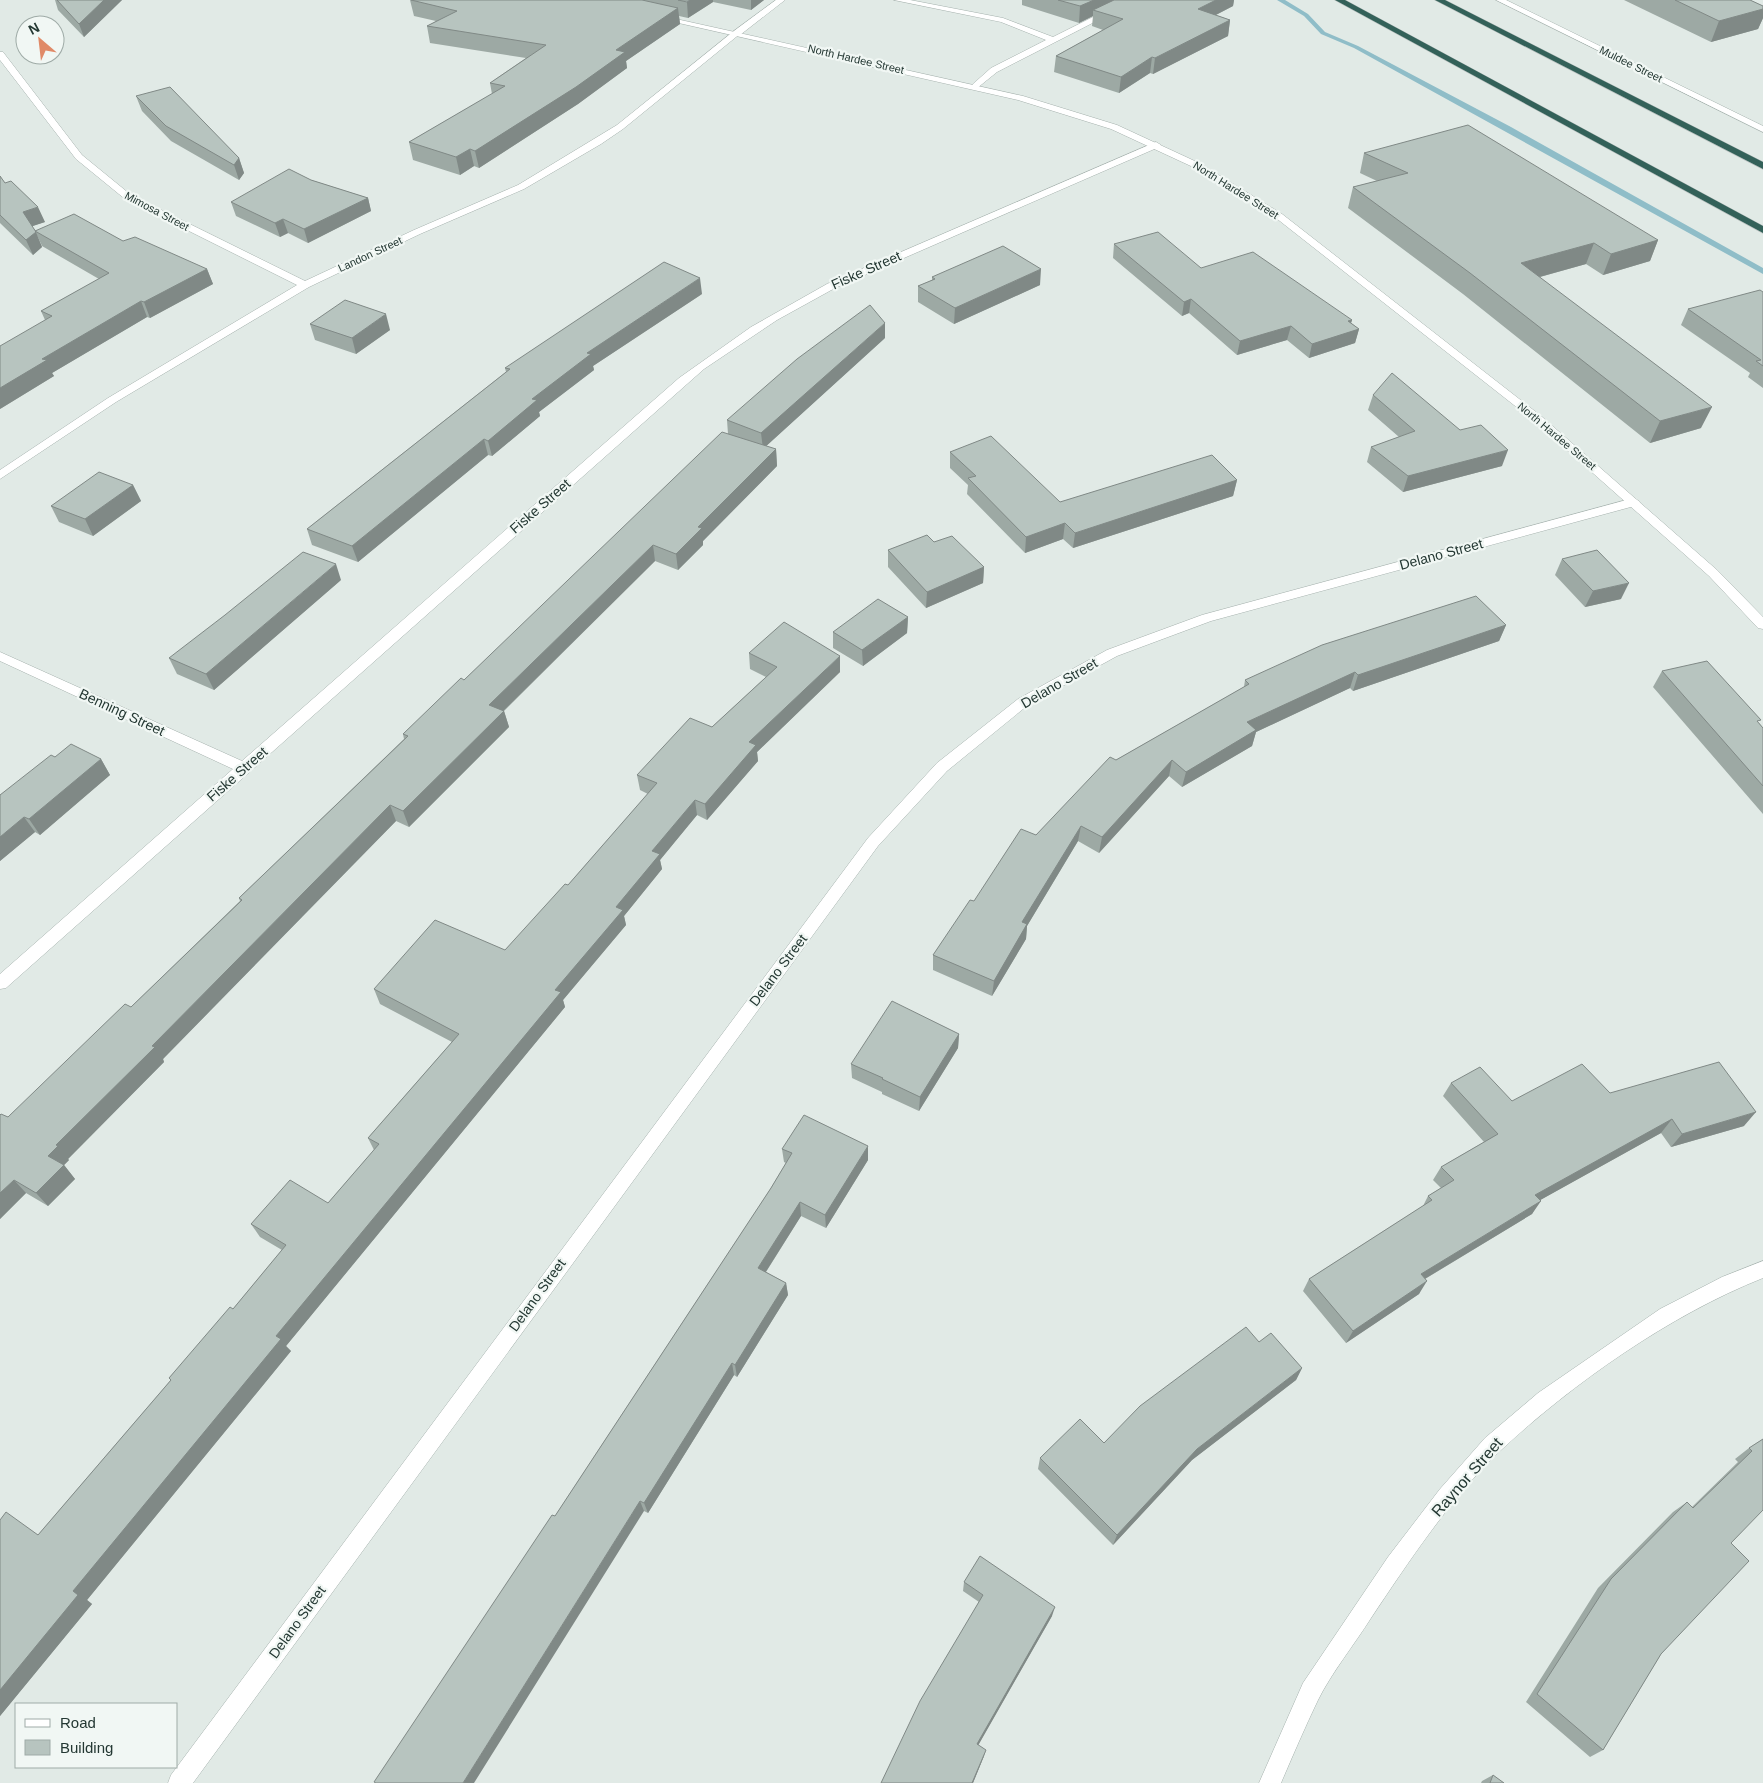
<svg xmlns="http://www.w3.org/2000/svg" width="1763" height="1783" font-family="Helvetica,sans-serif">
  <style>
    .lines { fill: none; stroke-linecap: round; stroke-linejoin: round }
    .stream { fill: #8fbdc8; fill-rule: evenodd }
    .service-casing { stroke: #a5b1ad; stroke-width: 1 }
    .minor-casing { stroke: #a5b1ad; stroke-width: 1 }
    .tertiary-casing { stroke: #a5b1ad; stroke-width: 1 }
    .motorway-casing { stroke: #c2c7c6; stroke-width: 1 }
    .service { fill: #fff; fill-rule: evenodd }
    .minor { fill: #fff; fill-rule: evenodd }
    .tertiary { fill: #fff; fill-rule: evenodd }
    .motorway { fill: #336159; fill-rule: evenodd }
    .wall { fill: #9da9a4 }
    .shaded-wall { fill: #808986 }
    .building { fill: #b7c4bf; stroke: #808986 }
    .labels { text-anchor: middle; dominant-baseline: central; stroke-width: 4.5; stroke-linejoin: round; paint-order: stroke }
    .far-street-label { font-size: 11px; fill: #243833; stroke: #f1f7f4 }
    .street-label { font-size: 14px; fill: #243833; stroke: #f1f7f4 }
    .near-street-label { font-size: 16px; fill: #243833; stroke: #f1f7f4 }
  </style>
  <rect width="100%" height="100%" fill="#e1eae6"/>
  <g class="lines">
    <!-- stream -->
    <path class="stream" d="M 1277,0 L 1285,0 L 1308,14 L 1325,32 L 1358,46 L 1511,127 L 1763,268 L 1763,274 L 1354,48 L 1321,34 L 1304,16 Z"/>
    <!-- service casing -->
    <g class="service-casing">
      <path id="service" d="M 776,0 L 785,0 L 740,35 L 734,35 L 734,31 Z
        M 894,0 L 910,0 L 1003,18 L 1053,37 L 1107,10 L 1114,12 L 997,72 L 976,89 L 972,86 L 973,84 L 991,68 L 1046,40 L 1001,22 Z"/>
    </g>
    <!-- minor casing -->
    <g class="minor-casing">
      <path id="minor" d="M 734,31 L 741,33 L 623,129 L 601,144 L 524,189 L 420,234 L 309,287 L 116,402 L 0,479 L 0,470 L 108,398 L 297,285 L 125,199 L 76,159 L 0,60 L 0,52 L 3,52 L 82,155 L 131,195 L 305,281 L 414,230 L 518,185 L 617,125 Z
        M 1156,142 L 1161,145 L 1159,147 L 835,288 L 777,320 L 704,369 L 6,988 L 0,989 L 0,974 L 233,769 L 0,661 L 0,652 L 242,761 L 679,378 L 751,327 L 827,284 Z
        M 1634,498 L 1640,502 L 1638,505 L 1211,621 L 1117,656 L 1028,705 L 947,771 L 878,846 L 193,1783 L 168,1783 L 171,1775 L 868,838 L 937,763 L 1018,699 L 1107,650 L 1202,615 Z
        M 1763,1261 L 1763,1278 C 1670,1315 1573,1383 1500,1451 C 1452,1496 1407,1564 1371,1618 C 1354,1645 1332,1672 1318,1700 C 1305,1727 1293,1755 1281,1783 L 1259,1783 L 1303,1683 L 1388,1557 L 1440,1489 L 1485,1438 L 1538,1393 L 1660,1309 L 1722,1277 Z"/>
    </g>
    <!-- tertiary casing -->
    <g class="tertiary-casing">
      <path id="tertiary" d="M 1496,0 L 1506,0 L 1763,126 L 1763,132 Z
        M 658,15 L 1023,96 L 1117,125 L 1199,163 L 1282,214 L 1541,416 L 1717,570 L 1763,617 L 1763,629 L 1758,628 L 1709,576 L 1533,420 L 1276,218 L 1193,167 L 1111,129 L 1018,100 L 661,19 L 658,19 Z"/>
    </g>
    <!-- motorway casing -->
    <g class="motorway-casing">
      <path id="motorway" d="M 1335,0 L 1345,0 L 1763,226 L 1763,233 Z
        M 1435,0 L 1445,0 L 1763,162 L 1763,169 Z"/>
    </g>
    <!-- service -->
    <use href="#service" class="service"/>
    <!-- minor -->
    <use href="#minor" class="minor"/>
    <!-- tertiary -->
    <use href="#tertiary" class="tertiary"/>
    <!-- motorway -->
    <use href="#motorway" class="motorway"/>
  </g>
  <!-- wall -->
  <path class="wall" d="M 55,0 L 122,0 L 84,37 L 58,10 Z
    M 410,0 L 764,0 L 751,10 L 713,2 L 688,18 L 679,16 L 680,24 L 626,61 L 627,68 L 578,104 L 479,168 L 474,166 L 460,175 L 413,160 L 409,142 L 492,94 L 490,83 L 526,58 L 430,43 L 427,26 L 436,21 L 414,16 Z
    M 1022,0 L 1234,0 L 1233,6 L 1216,15 L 1230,20 L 1228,36 L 1153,74 L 1150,73 L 1119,93 L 1054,72 L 1056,56 L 1103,30 L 1092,26 L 1093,16 L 1079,23 L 1022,5 Z
    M 1624,0 L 1750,0 L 1763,6 L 1763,18 L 1758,29 L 1711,42 Z
    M 136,96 L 239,158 L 244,173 L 239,180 L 171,141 L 142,111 Z
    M 1364,153 L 1658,240 L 1650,261 L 1603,275 L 1586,264 L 1540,277 L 1701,428 L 1650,443 L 1463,294 L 1348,208 L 1353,187 L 1377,181 L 1360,173 Z
    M 0,176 L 5,183 L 45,222 L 32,226 L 42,247 L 33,255 L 0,223 Z
    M 311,180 L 368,198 L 371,211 L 308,243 L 288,233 L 280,237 L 236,216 L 231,202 Z
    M 35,231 L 123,241 L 207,269 L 213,284 L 150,318 L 147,317 L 52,373 L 54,376 L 0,409 L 45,320 L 41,311 L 99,279 L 42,246 Z
    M 1114,244 L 1201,268 L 1352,320 L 1351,323 L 1359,329 L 1355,343 L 1309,358 L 1287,340 L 1237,355 L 1189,313 L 1182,316 L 1113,258 Z
    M 932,277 L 1040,285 L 954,324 L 918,302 L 918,286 L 932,280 Z
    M 1763,292 L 1763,388 L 1748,377 L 1750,373 L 1681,325 L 1688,309 Z
    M 702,294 L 593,366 L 594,370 L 539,412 L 540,416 L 492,456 L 488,455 L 358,562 L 312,545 L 307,529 L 506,372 L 505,368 Z
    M 310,324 L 390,330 L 356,354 L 315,340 Z
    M 885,338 L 766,446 L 776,449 L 777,466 L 703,541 L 703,545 L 678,570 L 655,561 L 504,711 L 509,727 L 409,827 L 396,821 L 163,1059 L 164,1062 L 68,1159 L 69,1160 L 64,1165 L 75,1179 L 48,1206 L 26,1193 L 0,1219 L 0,1115 L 8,1117 L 131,1007 L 240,901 L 239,898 L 404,739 L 403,734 L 464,680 L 728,434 L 727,420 Z
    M 1373,395 L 1460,430 L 1502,466 L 1403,492 L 1367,462 L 1371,447 L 1399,437 L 1368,410 Z
    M 950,452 L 1060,502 L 1237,480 L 1233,496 L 1073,548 L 1063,539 L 1025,553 L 967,494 L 968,485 L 950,468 Z
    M 133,485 L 141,501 L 93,536 L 59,522 L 51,506 Z
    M 934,542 L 984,567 L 983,583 L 926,608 L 888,567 L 888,550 Z
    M 1562,559 L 1621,599 L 1585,607 L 1555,575 Z
    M 341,580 L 214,690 L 177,674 L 169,658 Z
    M 908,617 L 907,633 L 863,666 L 833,648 L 833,632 Z
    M 1506,625 L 1499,641 L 1353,691 L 1350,688 L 1256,732 L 1252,746 L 1182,787 L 1169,776 L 1099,853 L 1078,841 L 1027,926 L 1026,939 L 992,996 L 933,970 L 933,955 L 974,901 L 1036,835 L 1116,760 L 1244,687 L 1245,680 Z
    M 749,653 L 840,672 L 757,752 L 758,761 L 707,820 L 697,815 L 660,860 L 662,869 L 624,916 L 626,925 L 563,1000 L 565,1007 L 286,1346 L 291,1351 L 87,1600 L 92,1604 L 0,1716 L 0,1520 L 38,1535 L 171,1380 L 169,1378 L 233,1309 L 282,1250 L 260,1237 L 251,1224 L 328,1203 L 374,1150 L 368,1138 L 452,1042 L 380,1004 L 374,989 L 505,950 L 568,885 L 648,794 L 640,790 L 637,775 L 712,727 L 766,677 L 750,669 Z
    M 1662,671 L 1759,723 L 1763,728 L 1763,814 L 1653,687 Z
    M 55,757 L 101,759 L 110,775 L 40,835 L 35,832 L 0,861 L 0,795 Z
    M 959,1034 L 958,1048 L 919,1111 L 882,1094 L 882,1092 L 852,1078 L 851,1064 Z
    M 1451,1083 L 1512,1101 L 1610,1093 L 1744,1126 L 1671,1147 L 1661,1133 L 1540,1200 L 1532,1214 L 1425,1279 L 1419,1294 L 1346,1343 L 1303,1291 L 1309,1279 L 1423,1206 L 1428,1196 L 1441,1188 L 1433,1180 L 1441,1167 L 1484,1142 L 1443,1096 Z
    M 782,1149 L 868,1160 L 826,1228 L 801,1216 L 766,1272 L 786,1283 L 788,1295 L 737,1377 L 734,1375 L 648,1513 L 644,1511 L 555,1516 L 771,1188 L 786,1163 L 784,1162 Z
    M 1259,1342 L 1302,1368 L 1296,1380 L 1192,1460 L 1113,1545 L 1038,1469 L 1040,1458 L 1104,1443 Z
    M 1763,1439 L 1731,1543 L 1661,1654 L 1603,1750 L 1590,1757 L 1526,1702 L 1598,1588 L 1673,1512 L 1687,1502 L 1692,1507 L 1738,1462 L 1735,1459 L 1749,1448 Z
    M 964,1582 L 1052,1616 L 978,1745 L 984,1756 L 973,1783 L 881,1783 L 979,1602 L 963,1591 Z
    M 1493,1775 L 1504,1783 L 1481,1783 L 1482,1781 Z"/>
  <!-- shaded-wall -->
  <path class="shaded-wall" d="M 104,0 L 122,0 L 84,37 L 79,24 Z
    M 690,0 L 713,0 L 713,2 L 688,18 L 687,2 Z
    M 751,0 L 764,0 L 751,10 Z
    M 1094,0 L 1117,0 L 1093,10 L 1093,16 L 1079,23 L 1080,6 Z
    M 1216,0 L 1234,0 L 1233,6 L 1196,25 L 1198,9 Z
    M 678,8 L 680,24 L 626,61 L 627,68 L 578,104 L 479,168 L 475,151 L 616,50 Z
    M 1763,9 L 1763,18 L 1758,29 L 1711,42 L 1719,21 Z
    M 1230,20 L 1228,36 L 1153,74 L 1155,58 Z
    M 1152,57 L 1150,73 L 1119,93 L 1121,77 Z
    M 470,149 L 474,166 L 460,175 L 456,157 Z
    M 239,158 L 244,173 L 239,180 L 234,165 Z
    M 368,198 L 371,211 L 308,243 L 304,229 Z
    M 38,207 L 45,222 L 30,227 L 23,212 Z
    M 283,219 L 288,233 L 280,237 L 275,223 Z
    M 36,232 L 42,247 L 33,255 L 26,240 Z
    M 1658,240 L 1650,261 L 1603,275 L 1611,254 Z
    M 1594,243 L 1586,264 L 1514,284 L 1521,263 Z
    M 207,269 L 213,284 L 150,318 L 144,302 Z
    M 1041,269 L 1040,285 L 954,324 L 955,308 Z
    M 700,278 L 702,294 L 593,366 L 594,370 L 539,412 L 540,416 L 492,456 L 488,441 L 532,399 L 587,353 Z
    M 1191,299 L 1189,313 L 1182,316 L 1184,302 Z
    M 141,301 L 147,317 L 52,373 L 54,376 L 0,409 L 0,388 L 42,359 Z
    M 386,314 L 390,330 L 356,354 L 352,338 Z
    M 1352,320 L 1348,332 L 1359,329 L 1355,343 L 1309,358 L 1312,344 L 1348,321 Z
    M 885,323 L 885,338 L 763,449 L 761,433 Z
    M 1291,326 L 1287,340 L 1237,355 L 1240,341 Z
    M 1712,407 L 1701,428 L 1650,443 L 1660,421 Z
    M 484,439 L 488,455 L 358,562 L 352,546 Z
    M 776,449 L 777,466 L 703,541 L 703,545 L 678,570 L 676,554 L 698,527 Z
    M 1508,450 L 1502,466 L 1403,492 L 1408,476 Z
    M 1237,480 L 1233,496 L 1073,548 L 1075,533 Z
    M 133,485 L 141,501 L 93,536 L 85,519 Z
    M 1065,523 L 1063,539 L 1025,553 L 1026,537 Z
    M 653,545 L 655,561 L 493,721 L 489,705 Z
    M 336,564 L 341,580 L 214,690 L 206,674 Z
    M 984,567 L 983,583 L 926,608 L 927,592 Z
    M 1629,583 L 1621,599 L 1585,607 L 1593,591 Z
    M 908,617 L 907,633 L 863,666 L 862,650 Z
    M 1506,625 L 1499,641 L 1353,691 L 1358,675 Z
    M 840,656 L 840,672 L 757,752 L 758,761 L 707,820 L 705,804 L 749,742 Z
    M 1355,672 L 1350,688 L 1256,732 L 1252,746 L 1182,787 L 1186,772 L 1247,722 Z
    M 504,711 L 509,727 L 409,827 L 403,811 Z
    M 101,759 L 110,775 L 40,835 L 29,819 Z
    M 1172,760 L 1169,776 L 1099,853 L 1102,837 Z
    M 695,800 L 697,815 L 660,860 L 662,869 L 624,916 L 626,925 L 563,1000 L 565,1007 L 286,1346 L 291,1351 L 87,1600 L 92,1604 L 0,1716 L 0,1690 L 73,1591 L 276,1336 L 555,990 L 616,907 L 652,851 Z
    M 390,805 L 396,821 L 163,1059 L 164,1062 L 68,1159 L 69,1160 L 64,1165 L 75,1179 L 48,1206 L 36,1193 L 48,1156 L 56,1145 L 152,1046 Z
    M 24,817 L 35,832 L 0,861 L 0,837 Z
    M 1081,826 L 1078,841 L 1027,926 L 1026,939 L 992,996 L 994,981 L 1022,922 Z
    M 959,1034 L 958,1048 L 919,1111 L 920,1097 Z
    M 1756,1112 L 1744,1126 L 1671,1147 L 1682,1134 Z
    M 1672,1119 L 1661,1133 L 1526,1208 L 1535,1195 Z
    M 868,1146 L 868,1160 L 826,1228 L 825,1215 Z
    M 14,1180 L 26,1193 L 0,1219 L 0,1193 Z
    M 1541,1201 L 1532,1214 L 1413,1286 L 1421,1274 Z
    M 800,1202 L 801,1216 L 760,1281 L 758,1268 Z
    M 1427,1281 L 1419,1294 L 1346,1343 L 1353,1331 Z
    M 786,1283 L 788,1295 L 737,1377 L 735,1365 Z
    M 732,1363 L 734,1375 L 648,1513 L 644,1503 Z
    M 1302,1368 L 1296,1380 L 1192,1460 L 1113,1545 L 1117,1535 L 1197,1449 Z
    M 640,1501 L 644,1511 L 474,1783 L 463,1783 Z
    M 1055,1607 L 1052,1616 L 975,1751 L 977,1744 Z
    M 986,1750 L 984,1756 L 973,1783 L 972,1783 Z"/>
  <!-- building -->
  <path class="building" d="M 57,0 L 104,0 L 79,24 Z
    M 411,0 L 642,0 L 678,8 L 616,50 L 625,52 L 576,87 L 475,151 L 470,149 L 456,157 L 409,142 L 505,86 L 490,83 L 546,45 L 427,26 L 457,11 Z
    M 678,0 L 690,0 L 687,2 Z
    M 1058,0 L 1094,0 L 1080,6 Z
    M 1114,0 L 1216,0 L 1198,9 L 1230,20 L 1155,58 L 1152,57 L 1121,77 L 1056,56 L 1123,19 L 1093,10 Z
    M 1675,0 L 1750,0 L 1763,6 L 1763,9 L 1719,21 Z
    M 170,87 L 239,158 L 234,165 L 166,126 L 136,96 Z
    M 1468,125 L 1658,240 L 1611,254 L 1594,243 L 1521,263 L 1712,407 L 1660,421 L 1470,273 L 1353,187 L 1408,173 L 1364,153 Z
    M 289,169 L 311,180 L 368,198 L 304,229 L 283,219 L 275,223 L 231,202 Z
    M 0,176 L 5,183 L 11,181 L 38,207 L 23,212 L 36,232 L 26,240 L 0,215 Z
    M 74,214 L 123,241 L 135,237 L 207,269 L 144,302 L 141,301 L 42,359 L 47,360 L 0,388 L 0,346 L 52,316 L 41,311 L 109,273 L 35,231 Z
    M 1158,232 L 1201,268 L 1253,252 L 1352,320 L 1348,321 L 1359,329 L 1312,344 L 1291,326 L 1240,341 L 1191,299 L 1184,302 L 1114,244 Z
    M 1003,246 L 1041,269 L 955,308 L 918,286 L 935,279 L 932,277 Z
    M 664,262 L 700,278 L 587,353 L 591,354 L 532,399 L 537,400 L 488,441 L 484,439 L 352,546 L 307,529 L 510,369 L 505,368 Z
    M 1760,290 L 1763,292 L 1763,366 L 1756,361 L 1761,360 L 1688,309 Z
    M 345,300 L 386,314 L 352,338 L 310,324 Z
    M 870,305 L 885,323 L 761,433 L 727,420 L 797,359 Z
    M 1392,373 L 1460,430 L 1481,425 L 1508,450 L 1408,476 L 1371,447 L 1415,431 L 1373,395 Z
    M 722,432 L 776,449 L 698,527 L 702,528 L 676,554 L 653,545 L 489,705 L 504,711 L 403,811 L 390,805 L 152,1046 L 155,1047 L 56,1145 L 58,1146 L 48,1156 L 64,1165 L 36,1193 L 14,1180 L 0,1193 L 0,1115 L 1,1114 L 8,1117 L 125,1004 L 131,1007 L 242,900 L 239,898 L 408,736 L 403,734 L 461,678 L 464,680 Z
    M 991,436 L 1060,502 L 1212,455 L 1237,480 L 1075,533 L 1065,523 L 1026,537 L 968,478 L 976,476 L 950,452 Z
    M 99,472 L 133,485 L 85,519 L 51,506 Z
    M 927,535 L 934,542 L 952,536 L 984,567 L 927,592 L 888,550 Z
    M 1597,550 L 1629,583 L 1593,591 L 1562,559 Z
    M 303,552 L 336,564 L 206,674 L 169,658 L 225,615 Z
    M 1476,596 L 1506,625 L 1358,675 L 1355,672 L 1247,722 L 1256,730 L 1186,772 L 1172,760 L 1102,837 L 1081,826 L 1022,922 L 1027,924 L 994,981 L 933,955 L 970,900 L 974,901 L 1021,829 L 1036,835 L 1110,757 L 1116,760 L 1249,684 L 1245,680 L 1322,645 Z
    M 878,599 L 908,617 L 862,650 L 833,632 Z
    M 784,622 L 840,656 L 749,742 L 756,745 L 705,804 L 695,800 L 652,851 L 660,854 L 616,907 L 623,910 L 555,990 L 561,992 L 276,1336 L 281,1339 L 73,1591 L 78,1595 L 0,1690 L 0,1520 L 6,1512 L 38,1535 L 171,1380 L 169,1378 L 230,1307 L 233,1309 L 286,1245 L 251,1224 L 290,1180 L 328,1203 L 379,1144 L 368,1138 L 459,1034 L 374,989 L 435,920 L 505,950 L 565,884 L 568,885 L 657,783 L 637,775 L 690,718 L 712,727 L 777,667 L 749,653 Z
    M 1707,661 L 1761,720 L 1757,721 L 1763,728 L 1763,786 L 1662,671 Z
    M 71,744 L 101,759 L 29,819 L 24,817 L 0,837 L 0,795 L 51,755 L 55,757 Z
    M 892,1001 L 959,1034 L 920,1097 L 882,1079 L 883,1078 L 851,1064 Z
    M 1719,1062 L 1756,1112 L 1682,1134 L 1672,1119 L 1535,1195 L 1541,1201 L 1421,1274 L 1427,1281 L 1353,1331 L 1309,1279 L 1432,1200 L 1428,1196 L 1454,1180 L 1441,1167 L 1498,1134 L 1451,1083 L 1480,1067 L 1512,1101 L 1582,1064 L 1610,1093 Z
    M 804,1115 L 868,1146 L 825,1215 L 800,1202 L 758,1268 L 786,1283 L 735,1365 L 732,1363 L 644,1503 L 640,1501 L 463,1783 L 376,1783 L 374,1782 L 552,1515 L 555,1516 L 771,1188 L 792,1153 L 782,1149 Z
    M 1246,1327 L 1259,1342 L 1271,1333 L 1302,1368 L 1197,1449 L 1117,1535 L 1040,1458 L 1080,1419 L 1104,1443 L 1140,1406 Z
    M 1763,1439 L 1763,1510 L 1731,1543 L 1749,1561 L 1661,1654 L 1603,1750 L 1537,1694 L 1611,1579 L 1687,1502 L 1693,1508 L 1752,1451 L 1749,1448 Z
    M 980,1556 L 1055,1607 L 977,1744 L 986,1750 L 972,1783 L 881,1783 L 920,1701 L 983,1595 L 964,1582 Z
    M 1493,1775 L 1504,1783 L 1490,1783 Z"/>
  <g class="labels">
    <!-- far-street labels -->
    <g class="far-street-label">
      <text transform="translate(856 59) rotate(13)">North Hardee Street</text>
      <text transform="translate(1631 64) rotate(26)">Muldee Street</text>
      <text transform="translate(1236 190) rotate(32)">North Hardee Street</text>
      <text transform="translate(157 211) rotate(28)">Mimosa Street</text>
      <text transform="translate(370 254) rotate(-25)">Landon Street</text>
      <text transform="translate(1557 436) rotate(40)">North Hardee Street</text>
    </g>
    <!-- street labels -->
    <g class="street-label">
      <text transform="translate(866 270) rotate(-24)">Fiske Street</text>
      <text transform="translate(540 506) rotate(-41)">Fiske Street</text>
      <text transform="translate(1441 554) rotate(-15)">Delano Street</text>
      <text transform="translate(1059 683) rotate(-30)">Delano Street</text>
      <text transform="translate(122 712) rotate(25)">Benning Street</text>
      <text transform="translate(237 774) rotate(-41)">Fiske Street</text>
      <text transform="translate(778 970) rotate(-53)">Delano Street</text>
      <text transform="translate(537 1295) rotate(-54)">Delano Street</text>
      <text transform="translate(297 1622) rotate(-54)">Delano Street</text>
    </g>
    <!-- near-street labels -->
    <g class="near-street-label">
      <text transform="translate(1467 1477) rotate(-49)">Raynor Street</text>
    </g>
  </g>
  <!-- legend -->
  <rect x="15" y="1703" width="162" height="65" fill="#f1f7f4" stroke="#9faba7"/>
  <rect x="25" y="1719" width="25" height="8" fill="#ffffff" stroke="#9faba7"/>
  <text x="60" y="1728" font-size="15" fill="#243833">Road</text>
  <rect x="25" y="1740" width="25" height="15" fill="#b7c4bf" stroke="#9faba7"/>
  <text x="60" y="1753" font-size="15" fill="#243833">Building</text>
  <!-- north arrow -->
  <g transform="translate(40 40) rotate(332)"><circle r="24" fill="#f1f7f4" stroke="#9faba7"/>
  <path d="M0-4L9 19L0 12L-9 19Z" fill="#e08a68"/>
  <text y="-8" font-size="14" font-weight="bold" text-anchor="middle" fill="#243833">N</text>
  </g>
</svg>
